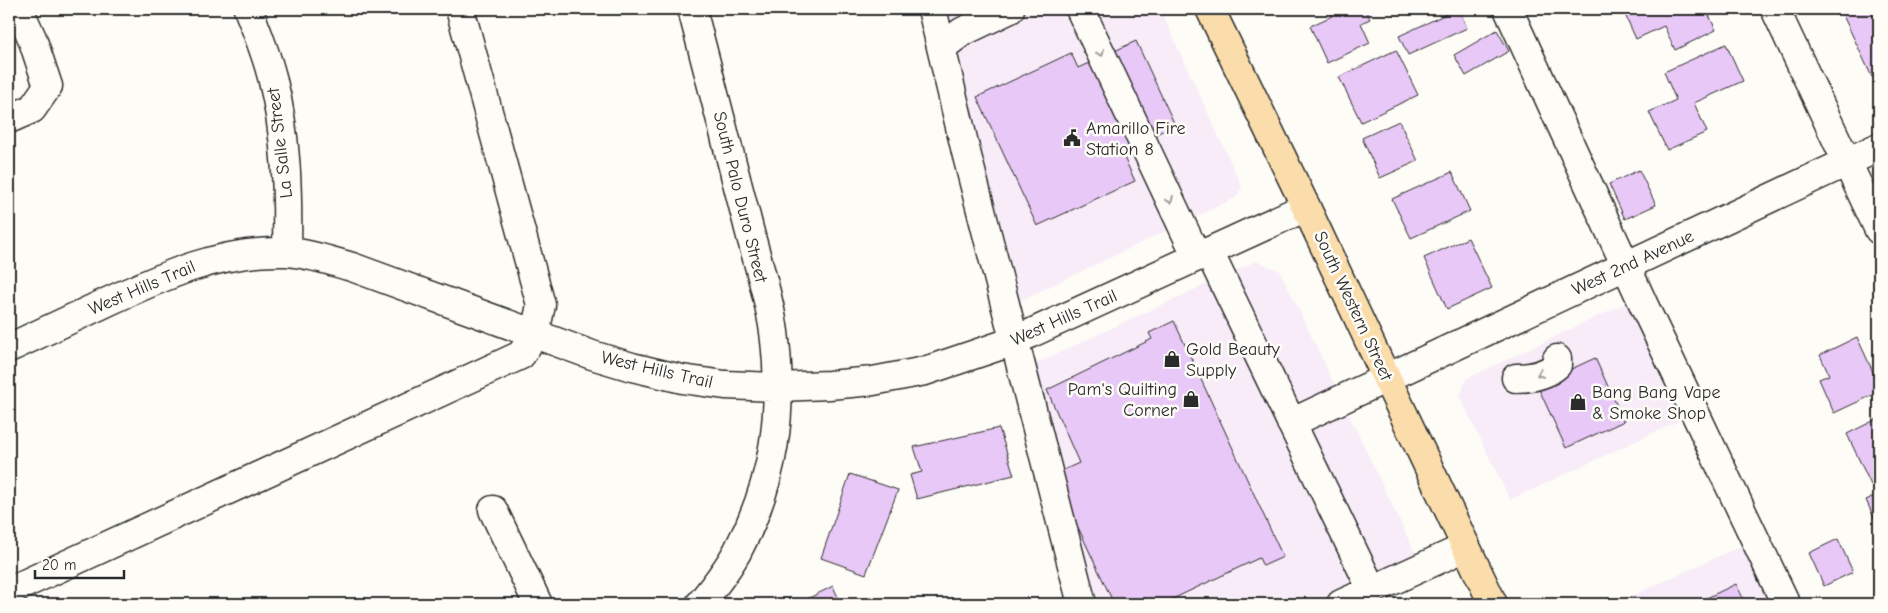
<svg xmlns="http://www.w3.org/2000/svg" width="1888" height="613" font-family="'Comic Neue',sans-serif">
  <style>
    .built { fill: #f7ecf7 }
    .building { fill: #e8c8f6; stroke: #2b2b2b }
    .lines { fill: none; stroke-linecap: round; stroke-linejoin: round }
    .minor-casing { stroke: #2b2b2b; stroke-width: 31 }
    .major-casing { stroke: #2b2b2b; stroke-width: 31 }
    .minor { stroke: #fdfcf7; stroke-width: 28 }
    .major { stroke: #faddab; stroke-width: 28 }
    .oneway { stroke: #9e9e9b }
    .labels { text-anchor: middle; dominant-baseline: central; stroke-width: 5; stroke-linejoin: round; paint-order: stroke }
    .poi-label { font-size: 18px; fill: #2b2b2b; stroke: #fdfcf7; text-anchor: start }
    .street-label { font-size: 18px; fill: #2b2b2b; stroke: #fdfcf7 }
  </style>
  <rect width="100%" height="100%" fill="#fdfcf7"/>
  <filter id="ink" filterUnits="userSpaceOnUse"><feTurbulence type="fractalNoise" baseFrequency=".02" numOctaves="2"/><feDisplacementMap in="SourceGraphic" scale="10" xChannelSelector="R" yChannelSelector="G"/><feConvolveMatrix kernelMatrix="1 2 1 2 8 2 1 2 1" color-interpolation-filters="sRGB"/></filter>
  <g filter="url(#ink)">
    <!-- built -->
    <path class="built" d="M 943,9 L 1160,9 L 1242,187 L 1235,198 L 1021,300 Z
      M 1256,261 L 1280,271 L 1416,555 L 1311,604 L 1093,604 L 1035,364 Z
      M 1626,303 L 1683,419 L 1510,500 L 1460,397 L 1466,379 Z
      M 1743,545 L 1773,604 L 1615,604 Z"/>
    <!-- building -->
    <path class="building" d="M 1329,9 L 1365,9 L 1370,19 L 1361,23 L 1370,43 L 1327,63 L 1310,26 L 1332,16 Z
      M 1457,9 L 1459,9 L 1467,28 L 1408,55 L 1399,36 Z
      M 1626,9 L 1706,9 L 1716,30 L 1675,50 L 1664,26 L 1636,39 L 1623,10 Z
      M 1840,9 L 1879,9 L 1879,74 L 1872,77 Z
      M 1497,30 L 1509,51 L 1466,76 L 1454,55 Z
      M 1136,41 L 1175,125 L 1121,151 L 1135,181 L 1037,226 L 977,97 L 1071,53 L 1078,68 Z
      M 1726,44 L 1743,81 L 1694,103 L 1707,132 L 1667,150 L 1649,112 L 1676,100 L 1664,72 Z
      M 1396,50 L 1418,95 L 1361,122 L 1339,77 Z
      M 1399,121 L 1418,161 L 1380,178 L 1362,138 Z
      M 1639,170 L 1656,205 L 1625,219 L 1609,184 Z
      M 1452,172 L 1470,211 L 1411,238 L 1392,199 Z
      M 1468,238 L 1492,288 L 1447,309 L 1424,258 Z
      M 1174,321 L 1283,557 L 1263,566 L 1259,558 L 1162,604 L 1114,604 L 1069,508 L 1061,471 L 1079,463 L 1047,390 L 1152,339 L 1149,333 Z
      M 1857,337 L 1879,385 L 1879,392 L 1834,413 L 1819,379 L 1829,375 L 1820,355 Z
      M 1595,358 L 1624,421 L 1566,448 L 1537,385 Z
      M 1879,418 L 1879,481 L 1871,485 L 1847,434 Z
      M 999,428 L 1014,475 L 917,499 L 910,475 L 922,472 L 914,447 Z
      M 850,474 L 898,490 L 866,574 L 821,558 Z
      M 1879,494 L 1879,529 L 1866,500 Z
      M 1838,539 L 1853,572 L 1824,586 L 1809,553 Z
      M 1736,584 L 1746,604 L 1694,604 Z
      M 833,586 L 841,604 L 804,604 L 803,601 Z"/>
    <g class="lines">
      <!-- minor casing -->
      <g class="minor-casing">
        <path id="minor" d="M 248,9 C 257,31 266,54 272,77 C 287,135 288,193 287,252
          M 692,9 C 710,80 729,150 747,221 C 756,258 769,295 774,332 C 784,411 775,481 737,552 C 727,570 713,588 700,604
          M 932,9 L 966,152 L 1082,604
          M 1080,9 L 1197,257
          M 1508,9 L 1647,312 L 1786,604
          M 1775,9 L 1879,230
          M 942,47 L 962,32 L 1010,9
          M 9,119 L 32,109 L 48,86 L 32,38 L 19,9
          M 1209,252 L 1372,590
          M 9,348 C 41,333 73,318 105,303 C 163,276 220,250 285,252 C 308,253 330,261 352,267 L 592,355 L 632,367 L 682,379 L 725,385 L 778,387 L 829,385 L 873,381 L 925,371 L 1014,341 L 1306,207
          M 1516,378 C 1530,378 1546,375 1557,365 L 1557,359
          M 1291,423 L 1879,147
          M 493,510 L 538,604
          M 9,591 L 521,355 L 535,333 L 541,305 L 460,9
          M 1341,604 L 1466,547"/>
      </g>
      <!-- major casing -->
      <g class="major-casing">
        <path id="major" d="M 1210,9 L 1306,207 L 1493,604"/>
      </g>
      <!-- minor -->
      <use href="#minor" class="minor"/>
      <!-- major -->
      <use href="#major" class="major"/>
    </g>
    <!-- one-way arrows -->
    <defs><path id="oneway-chevron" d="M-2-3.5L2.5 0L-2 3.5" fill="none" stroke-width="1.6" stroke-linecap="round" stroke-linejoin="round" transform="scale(1.25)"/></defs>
    <g class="oneway">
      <use href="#oneway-chevron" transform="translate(1101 53) rotate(65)"/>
      <use href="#oneway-chevron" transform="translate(1170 200) rotate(65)"/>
      <use href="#oneway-chevron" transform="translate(1540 374) rotate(157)"/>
    </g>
  </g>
  <!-- icons -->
  <defs>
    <g id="civic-bare" transform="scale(1.35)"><path d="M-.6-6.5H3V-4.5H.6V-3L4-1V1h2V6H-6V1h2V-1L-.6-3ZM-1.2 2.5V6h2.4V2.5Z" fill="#2b2b2b" stroke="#fdfcf7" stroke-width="2.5" paint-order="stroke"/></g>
    <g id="shop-bare" transform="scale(1.35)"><path d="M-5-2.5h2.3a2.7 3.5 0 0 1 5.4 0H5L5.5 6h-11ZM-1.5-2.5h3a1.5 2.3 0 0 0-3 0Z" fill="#2b2b2b" stroke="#fdfcf7" stroke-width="2.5" paint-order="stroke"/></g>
  </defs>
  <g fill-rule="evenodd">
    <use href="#civic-bare" x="1072" y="138"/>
    <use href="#shop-bare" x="1172" y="359"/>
    <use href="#shop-bare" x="1191" y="399"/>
    <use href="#shop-bare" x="1578" y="402"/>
  </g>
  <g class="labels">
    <!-- poi labels -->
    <g class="poi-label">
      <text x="1086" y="128">Amarillo Fire<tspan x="1086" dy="21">Station 8</tspan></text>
      <text x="1186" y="349">Gold Beauty<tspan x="1186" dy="21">Supply</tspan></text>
      <text x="1177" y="389" text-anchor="end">Pam's Quilting<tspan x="1177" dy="21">Corner</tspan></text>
      <text x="1592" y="392">Bang Bang Vape<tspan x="1592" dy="21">&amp; Smoke Shop</tspan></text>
    </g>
    <!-- street labels -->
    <g class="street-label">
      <text transform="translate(280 143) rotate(-97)">La Salle Street</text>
      <text transform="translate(740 197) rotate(76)">South Palo Duro Street</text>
      <text transform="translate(1633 263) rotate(-25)">West 2nd Avenue</text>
      <text transform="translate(142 288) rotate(-23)">West Hills Trail</text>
      <text transform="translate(1353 306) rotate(65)">South Western Street</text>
      <text transform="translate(1064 318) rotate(-24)">West Hills Trail</text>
      <text transform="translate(657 370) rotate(13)">West Hills Trail</text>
    </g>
  </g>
  <!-- margin -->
  <rect width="1888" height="613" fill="none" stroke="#fdfcf7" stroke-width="30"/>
  <rect x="15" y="15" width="1858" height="583" fill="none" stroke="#2b2b2b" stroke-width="2" filter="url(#ink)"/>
  <!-- scale -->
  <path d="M35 570v8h89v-8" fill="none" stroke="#2b2b2b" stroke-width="2.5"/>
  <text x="42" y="570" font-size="15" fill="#2b2b2b" stroke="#fdfcf7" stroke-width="4" paint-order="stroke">20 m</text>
</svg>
